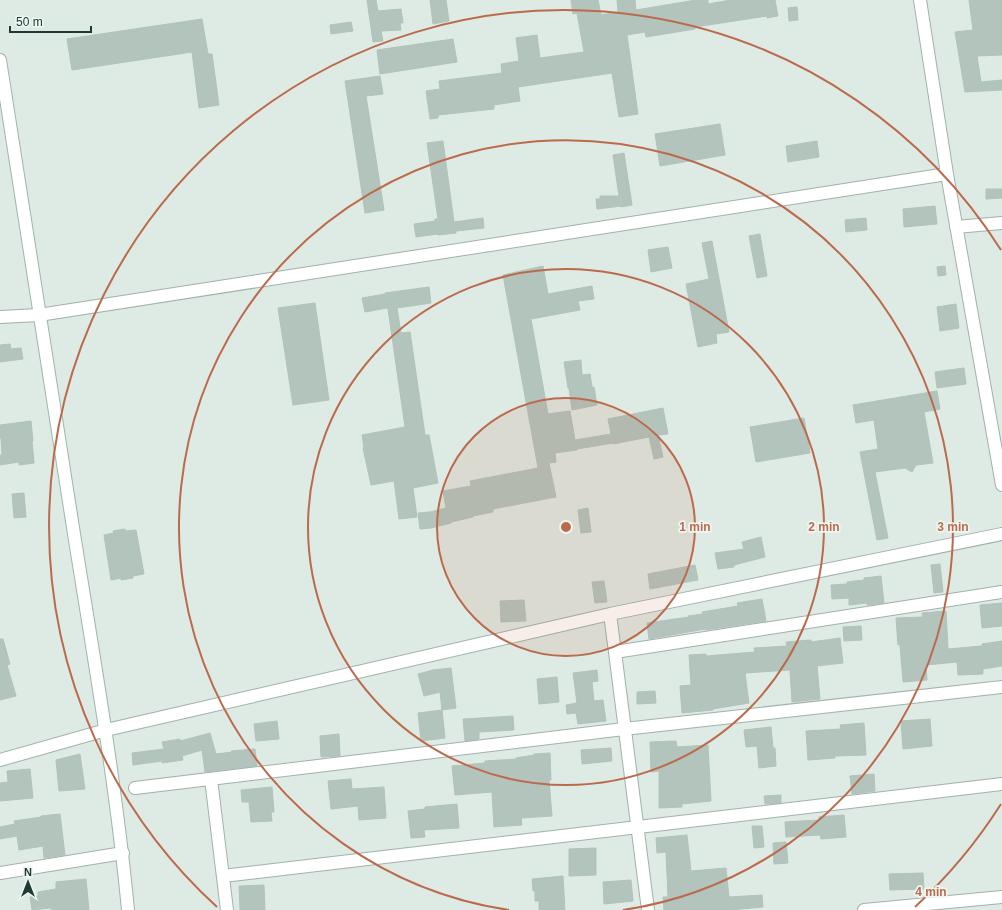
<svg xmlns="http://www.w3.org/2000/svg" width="1002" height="910" font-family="Arial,sans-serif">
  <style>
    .building { fill: #b3c4bd; stroke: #b1c3bb }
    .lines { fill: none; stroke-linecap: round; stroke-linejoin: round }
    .street-casing { stroke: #a1b1ab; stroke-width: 14 }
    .secondary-casing { stroke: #9db5ac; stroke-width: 14 }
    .street { stroke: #fff; stroke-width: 12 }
    .secondary { stroke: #fff; stroke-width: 12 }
    .ring { fill: none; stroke: #bc6a4c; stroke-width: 2 }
    .centre { fill: #bc6a4c; stroke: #eef6f2; stroke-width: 2 }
    .ring-label { font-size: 12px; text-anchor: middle; font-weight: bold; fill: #bc6a4c; stroke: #eef6f2; stroke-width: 3.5; stroke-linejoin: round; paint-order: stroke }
  </style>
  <rect width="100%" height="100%" fill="#deeae4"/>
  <!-- building -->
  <path class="building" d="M 367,0 L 376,0 L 378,11 L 401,9 L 403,23 L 400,23 L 401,30 L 381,31 L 383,41 L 373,42 Z
    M 430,0 L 446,0 L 449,21 L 433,24 Z
    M 571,0 L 598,0 L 601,15 L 618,12 L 617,0 L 635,0 L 636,10 L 696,0 L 708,0 L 708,4 L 731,0 L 775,0 L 778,16 L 767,18 L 767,16 L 695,27 L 695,29 L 646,37 L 645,32 L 627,35 L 638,114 L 619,117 L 612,73 L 518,87 L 520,101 L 494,105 L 494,109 L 438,115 L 438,118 L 430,119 L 426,91 L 440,89 L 439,81 L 502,73 L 501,64 L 519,61 L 516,38 L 537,35 L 540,58 L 584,52 L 577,13 L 573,14 Z
    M 969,0 L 1002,0 L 1002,55 L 977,56 L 981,82 L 1002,80 L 1002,90 L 965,92 L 955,32 L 973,30 Z
    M 797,7 L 798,20 L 789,21 L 788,8 Z
    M 202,19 L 208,54 L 212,54 L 219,105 L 199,108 L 192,52 L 72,70 L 67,39 Z
    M 351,22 L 353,31 L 331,34 L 330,25 Z
    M 453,39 L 457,62 L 380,74 L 377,50 Z
    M 380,76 L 383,94 L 366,96 L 384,210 L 365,213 L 345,81 Z
    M 720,124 L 725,155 L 660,166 L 655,134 Z
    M 443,141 L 454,222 L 483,218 L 484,228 L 456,231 L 456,233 L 438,235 L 437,234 L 416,237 L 414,224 L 435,221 L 435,219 L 438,219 L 427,143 Z
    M 817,141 L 819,157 L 788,162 L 786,146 Z
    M 624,153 L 632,205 L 621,207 L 621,206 L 597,209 L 596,199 L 600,199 L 600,196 L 619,196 L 613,155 Z
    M 986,189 L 1002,189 L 1002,198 L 986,199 Z
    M 935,206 L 937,224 L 904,227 L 903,209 Z
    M 866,218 L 867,230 L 846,232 L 845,220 Z
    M 760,234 L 767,276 L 757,278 L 749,236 Z
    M 712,241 L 729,332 L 716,334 L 717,343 L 698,347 L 686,284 L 709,279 L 702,243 Z
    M 668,247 L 672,268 L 651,272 L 648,250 Z
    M 543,266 L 548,294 L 592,286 L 594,299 L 578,301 L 580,310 L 531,319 L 548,414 L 570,411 L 575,440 L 611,434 L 608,419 L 663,408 L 668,434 L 658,435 L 663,457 L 654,459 L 649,437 L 613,444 L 613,443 L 577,449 L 577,450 L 555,453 L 556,462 L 549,463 L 556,497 L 493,509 L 493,512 L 473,516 L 473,517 L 451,522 L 451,523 L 431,528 L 420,529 L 418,513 L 430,512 L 446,508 L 443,491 L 471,486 L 470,481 L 538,468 L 503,275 Z
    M 945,266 L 946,275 L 938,276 L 937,267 Z
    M 429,287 L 431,303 L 397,308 L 401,333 L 410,332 L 425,435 L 429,435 L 438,483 L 413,488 L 417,517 L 399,519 L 394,481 L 371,485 L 363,448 L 364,447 L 362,435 L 405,427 L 388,309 L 387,308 L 365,312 L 362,298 L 385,294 L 385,293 Z
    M 315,303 L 329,400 L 293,405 L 278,308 Z
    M 956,304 L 959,328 L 940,331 L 937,307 Z
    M 10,344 L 11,349 L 21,348 L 23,359 L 0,362 L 0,345 Z
    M 581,360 L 582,375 L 590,374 L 592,387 L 594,387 L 597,405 L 572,410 L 569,388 L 568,388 L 564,362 Z
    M 964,368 L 966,384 L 937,388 L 935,372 Z
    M 937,391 L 940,409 L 924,412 L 933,463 L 916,465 L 912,472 L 905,468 L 875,472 L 888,538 L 877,540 L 860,452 L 878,449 L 874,420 L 856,423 L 853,405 Z
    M 804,418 L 810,453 L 756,462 L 750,427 Z
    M 31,421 L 33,441 L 32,441 L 34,463 L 19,465 L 19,462 L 0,465 L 0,455 L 2,455 L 1,438 L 0,438 L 0,425 Z
    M 24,493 L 26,517 L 14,518 L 12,494 Z
    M 588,508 L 591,532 L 581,533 L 578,510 Z
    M 125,529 L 126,531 L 136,530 L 144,574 L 133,576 L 133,578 L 121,580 L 121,578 L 111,580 L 104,535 L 114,533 L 113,531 Z
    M 761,537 L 765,557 L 734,565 L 734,567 L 718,569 L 715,553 L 744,549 L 742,542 Z
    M 940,564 L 943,592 L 934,593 L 931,565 Z
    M 695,565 L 698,580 L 650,589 L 648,574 Z
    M 881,576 L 884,603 L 867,605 L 867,603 L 849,605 L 849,598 L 832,599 L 831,585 L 847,584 L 847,582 L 864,580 L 864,578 Z
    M 604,581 L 607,602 L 595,603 L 592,582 Z
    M 762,599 L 766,621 L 705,630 L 705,629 L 649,639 L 647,623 L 689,617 L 688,616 L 703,614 L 702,612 L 738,606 L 737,603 Z
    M 524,600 L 526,621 L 501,622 L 500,601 Z
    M 1002,603 L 1002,626 L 982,628 L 980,605 Z
    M 946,611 L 948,649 L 982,646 L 982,644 L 1002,641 L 1002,666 L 983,669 L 983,674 L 958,675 L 957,662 L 926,665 L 927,680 L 903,682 L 900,645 L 898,645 L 896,618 L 923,617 L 922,613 Z
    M 861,626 L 862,640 L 844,641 L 843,627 Z
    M 840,638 L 843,663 L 817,666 L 820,699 L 792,702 L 790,670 L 745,673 L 746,674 L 745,674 L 749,703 L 713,709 L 713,710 L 682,713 L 680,686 L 691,685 L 689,655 L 706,654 L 706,656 L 755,652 L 754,648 L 787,646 L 786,642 L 811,640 L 811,642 Z
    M 0,639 L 3,639 L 10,664 L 7,665 L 16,696 L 0,700 Z
    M 451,668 L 456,708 L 442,710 L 440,692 L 424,696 L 418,674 L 433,670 Z
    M 597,670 L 598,681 L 592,682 L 594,701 L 603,700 L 606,721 L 578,724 L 576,713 L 567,714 L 566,705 L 577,703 L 573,673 Z
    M 557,677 L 559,702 L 539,704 L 537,679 Z
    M 655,691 L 656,703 L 637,704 L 637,692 Z
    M 442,710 L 445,738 L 421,741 L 418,713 Z
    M 513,716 L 514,730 L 479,732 L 479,739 L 465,741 L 463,719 Z
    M 930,719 L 932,746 L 903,749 L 901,721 Z
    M 277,721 L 279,739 L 256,741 L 254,724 Z
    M 864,723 L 866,755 L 835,756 L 835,758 L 808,760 L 806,731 L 841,729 L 840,725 Z
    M 771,727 L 773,748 L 775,748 L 776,766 L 759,768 L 757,746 L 746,747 L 744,730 Z
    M 210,733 L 216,754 L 232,752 L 231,751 L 255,749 L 257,766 L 205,772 L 202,750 L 182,756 L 183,760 L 162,763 L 162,761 L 133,765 L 132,753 L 164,749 L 162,742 L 180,739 L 180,741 Z
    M 339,734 L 340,756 L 321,757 L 320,736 Z
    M 676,741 L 677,747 L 708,745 L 711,801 L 682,804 L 682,807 L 659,808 L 659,771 L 651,772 L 650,742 Z
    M 611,748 L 612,761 L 582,764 L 581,750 Z
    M 550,753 L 551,780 L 549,780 L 552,816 L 521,818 L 522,825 L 494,827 L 492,792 L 455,795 L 452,766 L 485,763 L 485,761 L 516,759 L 516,758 L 534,755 L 534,754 Z
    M 80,754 L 85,789 L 59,791 L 56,760 Z
    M 30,769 L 33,798 L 0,801 L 0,783 L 8,782 L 7,771 Z
    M 874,774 L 875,791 L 852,794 L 850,776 Z
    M 351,779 L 352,789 L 384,787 L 386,818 L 359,820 L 358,806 L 331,809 L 328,781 Z
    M 272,787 L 274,812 L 271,812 L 272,821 L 251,822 L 249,802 L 242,802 L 241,790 Z
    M 781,795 L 781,803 L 765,804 L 764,796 Z
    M 457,804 L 459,828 L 424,830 L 425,837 L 411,838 L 408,811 L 425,809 L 425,807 Z
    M 60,814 L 65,855 L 44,858 L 43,846 L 19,850 L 17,836 L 0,839 L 0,827 L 15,824 L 14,821 L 41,817 L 41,816 Z
    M 844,815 L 846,837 L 821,839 L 820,835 L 786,837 L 785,822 L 819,820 L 819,817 Z
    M 752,826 L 762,826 L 764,847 L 754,848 Z
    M 687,835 L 691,871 L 726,868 L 729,897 L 762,895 L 763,907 L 730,910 L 664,910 L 663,897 L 668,897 L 666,852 L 657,853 L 656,838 Z
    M 786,842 L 788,863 L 774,864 L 773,843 Z
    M 596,848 L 596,875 L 569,876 L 569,849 Z
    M 923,873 L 924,889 L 890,890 L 889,874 Z
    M 563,876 L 565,910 L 539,910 L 539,901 L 535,901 L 535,891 L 533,891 L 532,879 Z
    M 86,879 L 89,910 L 52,910 L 51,908 L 32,910 L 30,897 L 38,896 L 38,892 L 56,889 L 56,882 Z
    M 631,880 L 633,901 L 604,904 L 603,882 Z
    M 264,885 L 265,910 L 240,910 L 239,886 Z"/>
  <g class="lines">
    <!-- street casing -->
    <g class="street-casing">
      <path id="street" d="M 920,0 L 947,174 L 1002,485
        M 956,227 L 1002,223
        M 0,317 L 39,315 L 947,174
        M 610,614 L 615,652
        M 0,760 L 106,730 L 610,614 L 1002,534
        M 211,779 L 227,910
        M 135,788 L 624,729 L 1002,687
        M 0,873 L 123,853
        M 223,876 L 1002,784
        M 648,910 L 615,652 L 1002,592
        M 864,910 L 1002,897"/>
    </g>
    <!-- secondary casing -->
    <g class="secondary-casing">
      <path id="secondary" d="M 0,60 C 24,218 49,376 74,534 C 94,659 116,784 128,910"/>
    </g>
    <!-- street -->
    <use href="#street" class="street"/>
    <!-- secondary -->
    <use href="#secondary" class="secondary"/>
  </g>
  <!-- distance rings -->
  <circle cx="566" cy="527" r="129" fill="#bc6a4c" fill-opacity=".12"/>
  <g class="ring">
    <circle cx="566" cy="527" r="129"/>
    <circle cx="566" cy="527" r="258"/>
    <path d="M509 910A387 387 0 1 1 623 910"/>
    <path d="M1001 804A516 516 0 0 1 915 907M217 907A516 516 0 1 1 1001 250"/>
  </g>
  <circle cx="566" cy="527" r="6" class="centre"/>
  <g class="ring-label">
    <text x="695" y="531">1 min</text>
    <text x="824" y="531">2 min</text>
    <text x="953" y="531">3 min</text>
    <text x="931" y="896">4 min</text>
  </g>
  <!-- north arrow -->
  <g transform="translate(28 882)" stroke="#eef6f2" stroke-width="3" paint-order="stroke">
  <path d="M0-3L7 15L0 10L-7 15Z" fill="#203932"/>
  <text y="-6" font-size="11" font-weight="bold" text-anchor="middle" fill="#203932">N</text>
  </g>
  <!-- scale -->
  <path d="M10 26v6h81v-6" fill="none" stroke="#203932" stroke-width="2"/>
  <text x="16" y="26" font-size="12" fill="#203932" stroke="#eef6f2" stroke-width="3" paint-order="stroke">50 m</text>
</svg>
